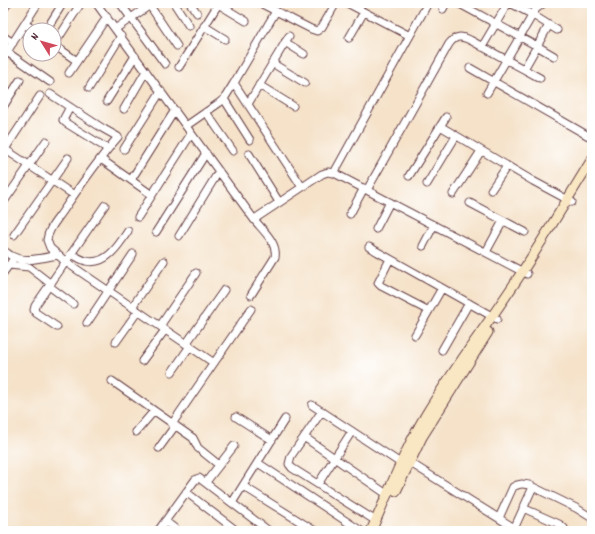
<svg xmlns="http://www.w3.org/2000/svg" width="595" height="534" font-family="Dekko,sans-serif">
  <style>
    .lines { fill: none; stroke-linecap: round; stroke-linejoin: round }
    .minor-casing { stroke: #643c43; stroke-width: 9 }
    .secondary-casing { stroke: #643c43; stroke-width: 11 }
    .minor { stroke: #fff; stroke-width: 7 }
    .secondary { stroke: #f9e7c3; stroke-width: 9 }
  </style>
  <rect width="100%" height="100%" fill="#fff"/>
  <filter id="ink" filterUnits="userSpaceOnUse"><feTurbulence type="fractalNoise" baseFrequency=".025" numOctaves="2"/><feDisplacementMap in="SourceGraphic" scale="8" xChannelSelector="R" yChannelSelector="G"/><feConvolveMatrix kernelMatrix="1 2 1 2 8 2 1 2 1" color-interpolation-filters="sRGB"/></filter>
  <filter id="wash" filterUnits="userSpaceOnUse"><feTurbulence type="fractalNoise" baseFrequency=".012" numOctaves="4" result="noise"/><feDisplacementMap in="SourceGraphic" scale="16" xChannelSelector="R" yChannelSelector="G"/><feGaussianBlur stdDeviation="0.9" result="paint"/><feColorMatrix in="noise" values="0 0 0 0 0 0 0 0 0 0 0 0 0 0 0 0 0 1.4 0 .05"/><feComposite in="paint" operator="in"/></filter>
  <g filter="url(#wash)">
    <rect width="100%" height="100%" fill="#f5e2c9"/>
  </g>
  <g filter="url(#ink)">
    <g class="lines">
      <!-- minor casing -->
      <g class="minor-casing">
        <path id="minor" d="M 96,3 L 253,218 L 256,218 L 322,174 L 328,172 L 334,173 L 527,274
          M 120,3 L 165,64
          M 148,3 L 177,46
          M 174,3 L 189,26
          M 190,3 L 197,13
          M 260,3 L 311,29 L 317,31 L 322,27 L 336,3
          M 347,3 L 410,36
          M 458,3 L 537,46 L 554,56
          M 510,3 L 533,15 L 557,30
          M 218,4 L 246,21
          M 443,9 L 446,3
          M 3,10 L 8,3
          M 25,24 L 34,30
          M 204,26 L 225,39
          M 115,29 L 153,3
          M 46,30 L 63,3
          M 3,36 L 13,43
          M 349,38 L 364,12
          M 285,42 L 304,54
          M 54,45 L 81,3
          M 54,45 L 77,61
          M 482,47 L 508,3
          M 7,52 L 50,82
          M 44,56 L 46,54
          M 3,58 L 38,3
          M 272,63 L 305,83
          M 179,67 L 219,3
          M 470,68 L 592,138
          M 524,69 L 549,25
          M 69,73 L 107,17
          M 234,83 L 302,187
          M 259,85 L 293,106
          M 89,88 L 121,36
          M 487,93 L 536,9 L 544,3
          M 50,94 L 102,128 L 118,137 C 98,160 80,186 63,211 C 57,220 48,229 47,240 L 50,248 L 66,262 L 214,363
          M 224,99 L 250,140
          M 107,101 L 135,56
          M 248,104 L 289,36
          M 3,107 L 20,80
          M 70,107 L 63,120 L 66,123 L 108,149
          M 124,109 L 146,71
          M 206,112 L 233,151
          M 186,126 L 219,103 L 224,99 L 234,83 L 276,11
          M 440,126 L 533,181 L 572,202
          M 3,148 L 74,195
          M 5,149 L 40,96
          M 124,149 L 161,91
          M 249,154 L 279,202
          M 101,159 L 152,195
          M 334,173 L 428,3
          M 409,176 L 446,117
          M 131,180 L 175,110
          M 427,184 L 456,136
          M 367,190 L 449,44 C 456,35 461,36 470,40 L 540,78
          M 491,190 L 507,166
          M 453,194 L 481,151
          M 3,203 L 46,141
          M 470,203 L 525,232
          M 350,214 L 364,188
          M 138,217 L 191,134
          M 376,229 L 390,202
          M 156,232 L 206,153
          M 14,235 L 68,158
          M 179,236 L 219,171
          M 423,246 L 434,225
          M 369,247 L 497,319
          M 3,250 C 6,252 10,256 14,257 C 26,263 46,257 58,255
          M 486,252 L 503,221
          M 71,254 C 76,256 81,260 86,261 C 106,266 119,245 128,231
          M 390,259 L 378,283 L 381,286 L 429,311
          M 9,265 L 29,267 L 51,284
          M 3,273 L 12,261
          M 49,286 L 73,304
          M 251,295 L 275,257 C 278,242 261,229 253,218
          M 132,307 L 164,261
          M 87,323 L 133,254
          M 160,326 L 196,273
          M 57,327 L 36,313 L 34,310 L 35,306 L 105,205
          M 415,335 L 442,288
          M 116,342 L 138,311
          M 186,344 L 224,290
          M 442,350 L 469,303
          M 142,361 L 165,330
          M 172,372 L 190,346
          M 112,381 L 193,438 L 198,448 L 219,465
          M 312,405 L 405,466
          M 322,411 L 291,456 L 289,464 L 292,468 L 376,521
          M 236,417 L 272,440
          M 172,424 L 251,309
          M 136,432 L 154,411
          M 304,437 L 388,495
          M 159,448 L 175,426
          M 409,462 L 519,531
          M 258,463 L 361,531
          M 206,482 L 234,446
          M 318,484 L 352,431
          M 243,486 L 315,531
          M 186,492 L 237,531
          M 232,503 L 285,419
          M 523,508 L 559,524 L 564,528 L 565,531
          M 499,518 L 513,487 C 519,483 523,484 529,485 L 576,508 L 592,518
          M 165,521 L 178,531
          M 158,531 L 195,480 L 199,478 L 269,531
          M 513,531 L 533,487"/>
      </g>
      <!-- secondary casing -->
      <g class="secondary-casing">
        <path id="secondary" d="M 396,491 L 422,437 L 488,332
          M 371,531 C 389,492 404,450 427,413 C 456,365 491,320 522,272 C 546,235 569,197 592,159"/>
      </g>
      <!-- minor -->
      <use href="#minor" class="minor"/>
      <!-- secondary -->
      <use href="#secondary" class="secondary"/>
    </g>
  </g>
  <!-- margin -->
  <rect width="595" height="534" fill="none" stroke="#fff" stroke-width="16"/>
  <!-- north arrow -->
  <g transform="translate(42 42) rotate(307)"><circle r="19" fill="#ffffff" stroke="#b7a5aa"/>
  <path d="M0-3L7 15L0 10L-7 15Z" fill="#d1495b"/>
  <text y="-6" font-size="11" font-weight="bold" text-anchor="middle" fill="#4a1f2b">N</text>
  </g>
</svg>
